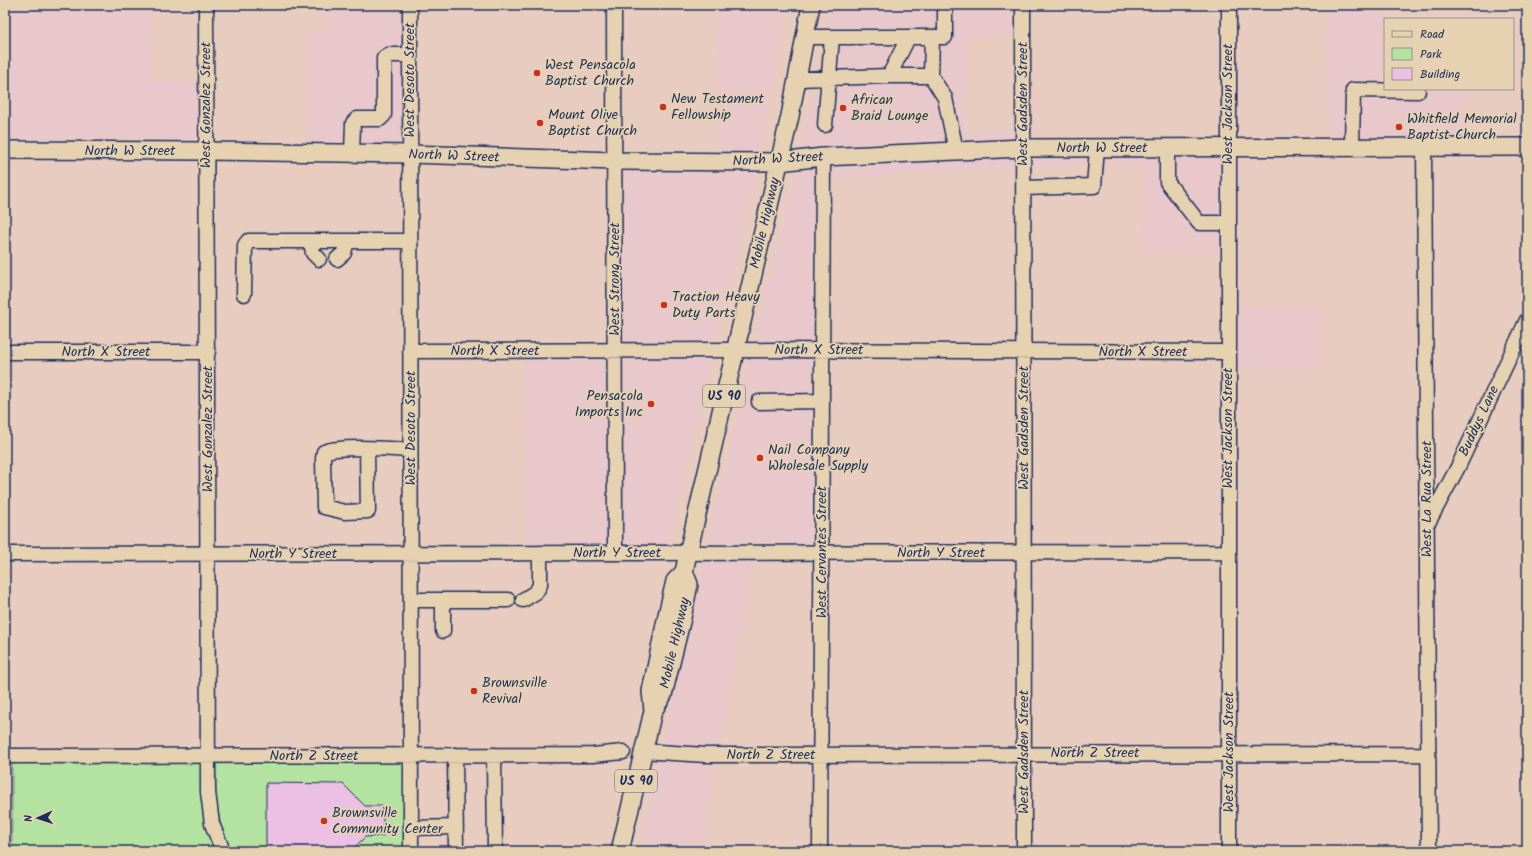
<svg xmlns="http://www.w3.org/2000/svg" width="1532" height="856" font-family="Kalam,sans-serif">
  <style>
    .built { fill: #e9c8cb }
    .green { fill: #b3e2a1; stroke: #678880 }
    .building { fill: #ecbfe4; stroke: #1b2f5e }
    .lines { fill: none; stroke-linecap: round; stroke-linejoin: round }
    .minor-casing { stroke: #1b2f5e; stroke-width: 17 }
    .major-casing { stroke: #1b2f5e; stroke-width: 20 }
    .minor { stroke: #e6d2b0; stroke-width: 14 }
    .major { stroke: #e6d2b0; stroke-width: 17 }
    .poi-dot { fill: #c8321e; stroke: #e6d2b0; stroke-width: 1.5 }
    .labels { text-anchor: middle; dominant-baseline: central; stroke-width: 3.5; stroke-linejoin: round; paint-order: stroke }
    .shield { fill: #e6d2b0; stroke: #586077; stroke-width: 1 }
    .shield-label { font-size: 13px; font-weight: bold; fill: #1b2f5e }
    .poi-label { font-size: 14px; fill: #1b2f5e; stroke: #e6d2b0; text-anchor: start }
    .street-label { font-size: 14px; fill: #1b2f5e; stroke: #e6d2b0 }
  </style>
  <rect width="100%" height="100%" fill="#e8ccc0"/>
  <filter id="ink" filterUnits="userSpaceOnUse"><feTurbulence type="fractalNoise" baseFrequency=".025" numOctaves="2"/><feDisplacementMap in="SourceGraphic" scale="8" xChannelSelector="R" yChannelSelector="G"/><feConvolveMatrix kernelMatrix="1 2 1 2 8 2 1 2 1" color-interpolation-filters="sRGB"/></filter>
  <g filter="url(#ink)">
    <!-- built -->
    <path class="built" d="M 10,5 L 150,5 L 149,81 L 198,82 L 198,144 L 10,144 Z
      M 327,5 L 402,5 L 403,148 L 306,146 L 308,34 L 326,34 Z
      M 718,5 L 788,5 L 759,156 L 718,156 Z
      M 830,5 L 1015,5 L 1016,35 L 966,38 L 965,130 L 1016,130 L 1016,142 L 799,154 L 826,42 Z
      M 1327,5 L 1386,5 L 1385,89 L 1463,89 L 1466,141 L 1328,141 Z
      M 1030,154 L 1221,154 L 1220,346 L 1220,253 L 1143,253 L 1144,164 L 1030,166 Z
      M 1235,154 L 1240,154 L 1237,253 L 1240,307 L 1321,308 L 1321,368 L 1235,367 Z
      M 1016,155 L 1016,167 L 832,178 L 829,344 L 830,163 Z
      M 816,164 L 814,344 L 754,344 L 796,167 Z
      M 621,168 L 757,169 L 715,344 L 622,345 Z
      M 751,356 L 814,357 L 815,547 L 707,547 Z
      M 712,357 L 686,464 L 669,547 L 622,547 L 622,358 Z
      M 524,358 L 607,358 L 607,547 L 526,547 Z
      M 704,559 L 753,559 L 718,748 L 663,745 Z
      M 660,758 L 716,761 L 706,813 L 708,851 L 639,851 Z"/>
    <!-- green -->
    <path class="green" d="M 404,761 L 404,851 L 231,851 C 216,820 215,796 216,762 Z
      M 12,762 L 201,762 C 201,794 202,822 215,851 L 12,851 Z"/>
    <!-- building -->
    <path class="building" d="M 266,783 L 343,784 L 365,806 L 383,806 L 383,836 L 365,837 L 351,851 L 266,851 Z"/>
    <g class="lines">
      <!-- minor casing -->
      <g class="minor-casing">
        <path id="minor" d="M 206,5 L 208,792 L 212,824 L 223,851
          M 410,5 L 411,851
          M 614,5 L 615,553
          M 1023,5 L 1024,851
          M 1229,5 L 1229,851
          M 806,37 L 945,37 L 945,5
          M 932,37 L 931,76 L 945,98 L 956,151
          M 889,76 L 931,76
          M 798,79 L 889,76 L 908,38
          M 825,125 L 832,37
          M 1352,147 L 1353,90 L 1418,91
          M 1424,147 L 1429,851
          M 1167,148 L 1167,182 L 1199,223 L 1228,223
          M 352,153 L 353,123 L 357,119 L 380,119 L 384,115 L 384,58 L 388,55 L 410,55
          M 1023,188 L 1094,186 L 1097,148
          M 311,241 L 313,253 L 319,259
          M 337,259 L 344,253 L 347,241
          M 244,294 L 245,245 L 248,241 L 410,241
          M 410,351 L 735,350 L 1228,352
          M 5,352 L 208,352
          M 759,402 L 822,401
          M 367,449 L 368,511 L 345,512 L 324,507 L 323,459 L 324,452 C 341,445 390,449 410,450
          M 1429,521 L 1458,467 L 1527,320
          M 5,554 L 1229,552
          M 411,600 L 508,600
          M 443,600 L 443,631
          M 523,600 L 536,592 L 540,585 L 540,553
          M 642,751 L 706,755 L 1428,754
          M 455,755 L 456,851
          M 494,755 L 495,851
          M 5,756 L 593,755 L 623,752
          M 411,828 L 456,827
          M 820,851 L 823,157"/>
      </g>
      <!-- major casing -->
      <g class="major-casing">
        <path id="major" d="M 5,150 L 206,151 L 410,154 L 614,161 L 779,162 L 823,157 L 1023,148 L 1527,147
          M 653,711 L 663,695 L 682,618 L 689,584 L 684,572 L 688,553 L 790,116 L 811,5
          M 620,851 L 653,711 L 651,691 L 667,615 L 675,581 L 684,572"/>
      </g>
      <!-- minor -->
      <use href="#minor" class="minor"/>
      <!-- major -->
      <use href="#major" class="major"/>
    </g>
  </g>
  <!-- markers -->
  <g class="poi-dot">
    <circle cx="537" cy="73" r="4"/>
    <circle cx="663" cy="107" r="4"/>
    <circle cx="843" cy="108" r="4"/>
    <circle cx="540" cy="123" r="4"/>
    <circle cx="1399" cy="127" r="4"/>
    <circle cx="664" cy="305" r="4"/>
    <circle cx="651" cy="404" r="4"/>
    <circle cx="760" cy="458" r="4"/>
    <circle cx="474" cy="691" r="4"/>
    <circle cx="324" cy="821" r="4"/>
  </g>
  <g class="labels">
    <!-- shield labels -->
    <g class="shield">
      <rect x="703" y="385" width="42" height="22" rx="3"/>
      <rect x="615" y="770" width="42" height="22" rx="3"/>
    </g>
    <g class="shield-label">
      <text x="724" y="396">US 90</text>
      <text x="636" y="781">US 90</text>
    </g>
    <!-- poi labels -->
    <g class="poi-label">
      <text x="545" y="65">West Pensacola<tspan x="545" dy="16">Baptist Church</tspan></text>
      <text x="671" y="99">New Testament<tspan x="671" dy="16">Fellowship</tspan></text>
      <text x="851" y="100">African<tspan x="851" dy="16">Braid Lounge</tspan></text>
      <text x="548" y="115">Mount Olive<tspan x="548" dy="16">Baptist Church</tspan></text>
      <text x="1407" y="119">Whitfield Memorial<tspan x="1407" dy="16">Baptist Church</tspan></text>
      <text x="672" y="297">Traction Heavy<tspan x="672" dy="16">Duty Parts</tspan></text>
      <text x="643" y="396" text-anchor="end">Pensacola<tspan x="643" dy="16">Imports Inc</tspan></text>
      <text x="768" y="450">Nail Company<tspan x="768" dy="16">Wholesale Supply</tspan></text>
      <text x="482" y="683">Brownsville<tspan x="482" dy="16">Revival</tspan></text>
      <text x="332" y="813">Brownsville<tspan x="332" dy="16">Community Center</tspan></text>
    </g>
    <!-- street labels -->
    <g class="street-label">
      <text transform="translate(410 80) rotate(-90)">West Desoto Street</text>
      <text transform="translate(1023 104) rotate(-90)">West Gadsden Street</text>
      <text transform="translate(1228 104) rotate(-90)">West Jackson Street</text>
      <text transform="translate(206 105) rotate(-90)">West Gonzalez Street</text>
      <text x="1102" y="148">North W Street</text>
      <text x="130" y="151">North W Street</text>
      <text transform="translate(454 156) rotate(2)">North W Street</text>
      <text transform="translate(778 159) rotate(-3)">North W Street</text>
      <text transform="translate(765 223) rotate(-77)">Mobile Highway</text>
      <text transform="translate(615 279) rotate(-90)">West Strong Street</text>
      <text x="819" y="350">North X Street</text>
      <text x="495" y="351">North X Street</text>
      <text x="106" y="352">North X Street</text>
      <text x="1143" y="352">North X Street</text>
      <text transform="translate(1479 421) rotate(-65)">Buddys Lane</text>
      <text transform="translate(411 428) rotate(-90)">West Desoto Street</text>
      <text transform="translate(1024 428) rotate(-90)">West Gadsden Street</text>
      <text transform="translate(1228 428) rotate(-90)">West Jackson Street</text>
      <text transform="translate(208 429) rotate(-90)">West Gonzalez Street</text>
      <text transform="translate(1427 499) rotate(-90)">West La Rua Street</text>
      <text transform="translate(822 552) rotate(-90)">West Cervantes Street</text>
      <text x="617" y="553">North Y Street</text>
      <text x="941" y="553">North Y Street</text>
      <text x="293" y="554">North Y Street</text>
      <text transform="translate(675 643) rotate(-77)">Mobile Highway</text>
      <text transform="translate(1024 752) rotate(-90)">West Gadsden Street</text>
      <text transform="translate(1229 752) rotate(-90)">West Jackson Street</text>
      <text x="1095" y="753">North Z Street</text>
      <text x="771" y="755">North Z Street</text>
      <text x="314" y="756">North Z Street</text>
    </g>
  </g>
  <!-- margin -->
  <rect width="1532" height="856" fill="none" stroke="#e6d2b0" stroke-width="20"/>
  <rect x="10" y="10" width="1512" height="836" fill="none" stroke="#1b2f5e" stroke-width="1.5" filter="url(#ink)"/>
  <!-- legend -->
  <rect x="1384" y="18" width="130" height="72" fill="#e6d2b0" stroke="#95918f"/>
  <rect x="1392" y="31" width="20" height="6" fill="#e6d2b0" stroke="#95918f"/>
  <text x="1420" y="38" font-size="12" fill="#1b2f5e">Road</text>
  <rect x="1392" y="48" width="20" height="12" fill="#b3e2a1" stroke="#95918f"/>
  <text x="1420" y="58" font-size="12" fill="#1b2f5e">Park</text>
  <rect x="1392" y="68" width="20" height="12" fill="#ecbfe4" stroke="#95918f"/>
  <text x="1420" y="78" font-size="12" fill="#1b2f5e">Building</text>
  <!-- north arrow -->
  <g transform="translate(38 818) rotate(267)" stroke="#e6d2b0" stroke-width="3" paint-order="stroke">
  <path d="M0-3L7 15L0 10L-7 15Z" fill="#1b2f5e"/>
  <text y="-6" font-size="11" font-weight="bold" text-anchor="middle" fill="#1b2f5e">N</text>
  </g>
</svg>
